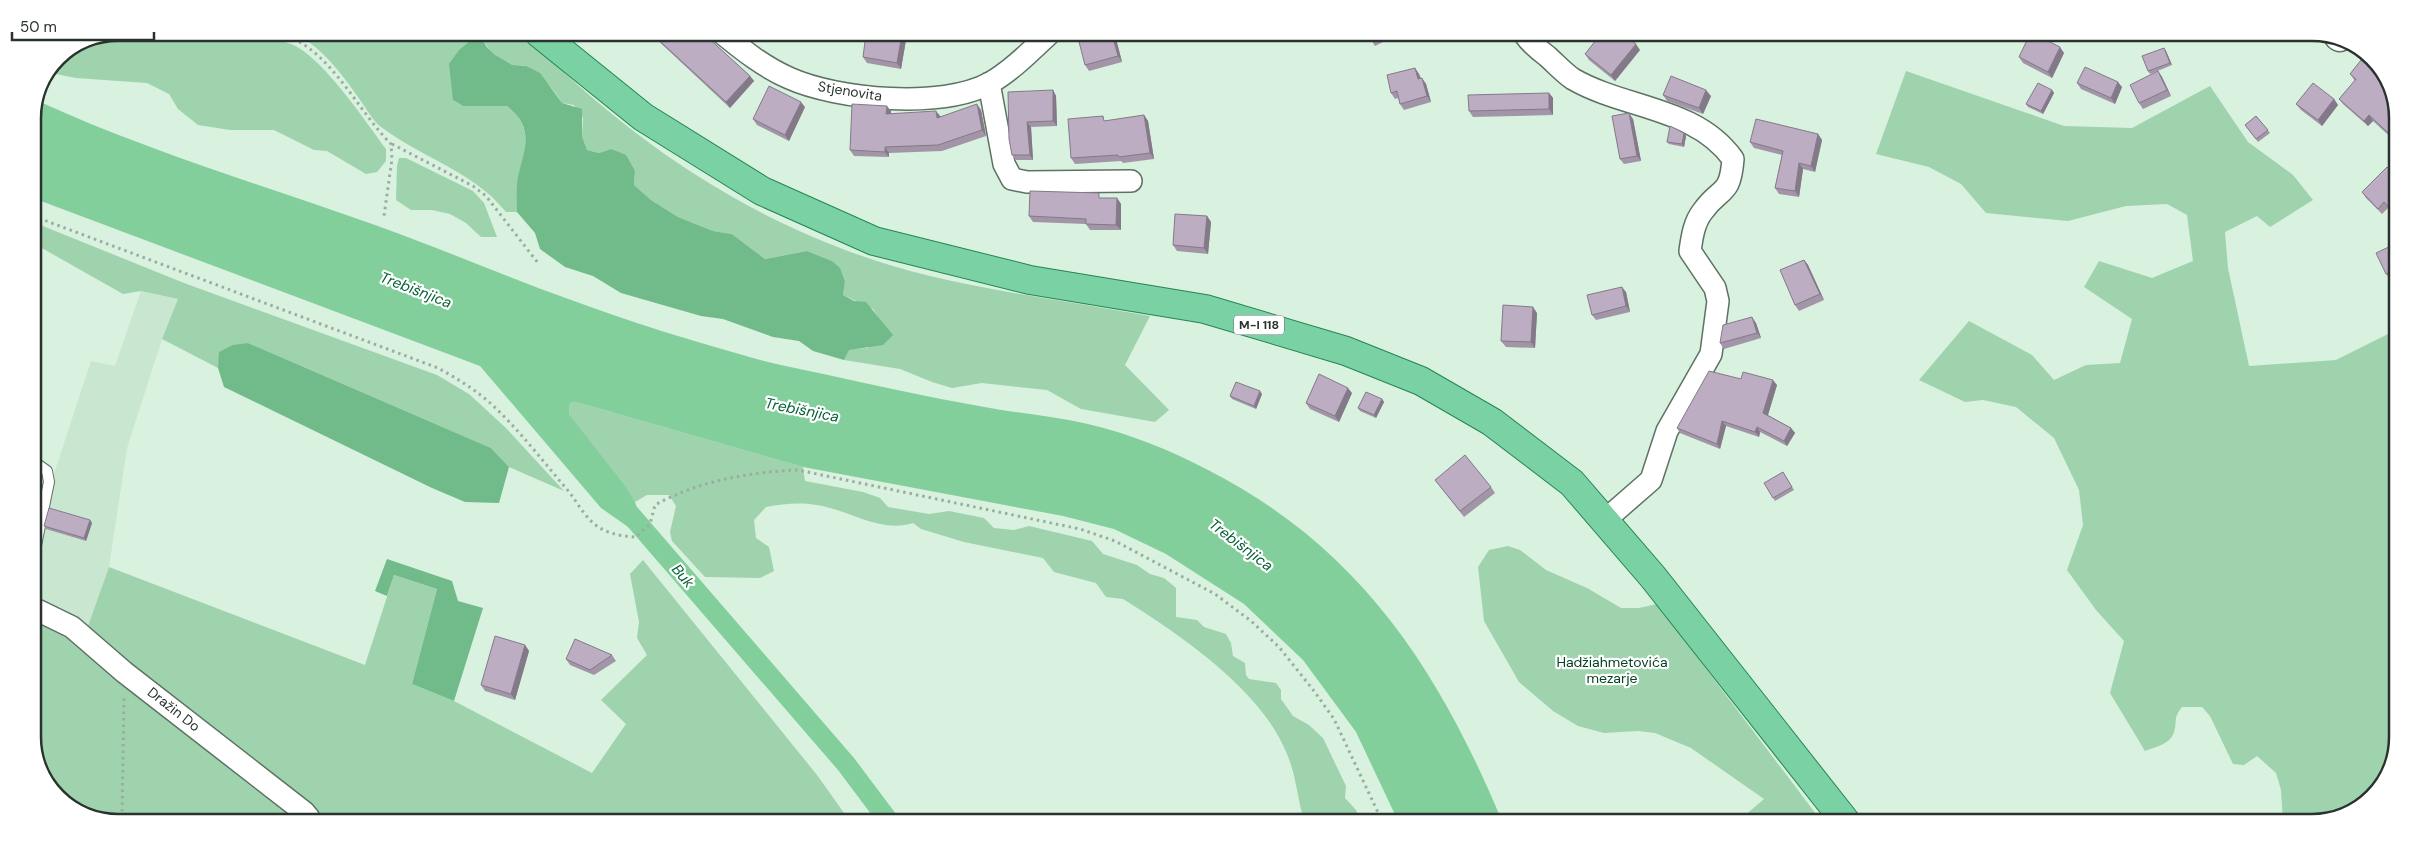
<svg xmlns="http://www.w3.org/2000/svg" width="2430" height="855" font-family="'DM Sans',sans-serif">
  <style>
    .built { fill: #c8e6d0 }
    .green { fill: #9ed3ae }
    .forest { fill: #70bb89 }
    .water { fill: #83cf9c }
    .lines { fill: none; stroke-linecap: round; stroke-linejoin: round }
    .canal { stroke: #83cf9c; stroke-width: 20 }
    .service-casing { stroke: #5d7263; stroke-width: 12 }
    .minor-casing { stroke: #5d7263; stroke-width: 24 }
    .tertiary-casing { stroke: #5d7263; stroke-width: 29 }
    .primary-casing { stroke: #248652; stroke-width: 30 }
    .path { stroke: #9bada0; stroke-width: 3; stroke-dasharray: 2.5 4; stroke-linecap: butt }
    .service { stroke: #fff; stroke-width: 10 }
    .minor { stroke: #fff; stroke-width: 21 }
    .tertiary { stroke: #fff; stroke-width: 26 }
    .primary { stroke: #7ad1a4; stroke-width: 28 }
    .wall { fill: #a295a8 }
    .shaded-wall { fill: #847988 }
    .building { fill: #bcadc3; stroke: #847988 }
    .labels { text-anchor: middle; dominant-baseline: central; stroke-width: 4.5; stroke-linejoin: round; paint-order: stroke }
    .shield { fill: #fff; stroke: #69706b; stroke-width: 1 }
    .shield-label { font-size: 12px; font-weight: bold; fill: #29322c }
    .street-label { font-size: 14px; fill: #29322c; stroke: #fff }
    .park-label { font-size: 14px; fill: #054222; stroke: #fff }
    .water-label { font-size: 15px; font-style: italic; fill: #066235; stroke: #fff }
    .rim { fill: none; stroke: #29322c; stroke-width: 2.5 }
  </style>
  <rect width="100%" height="100%" fill="#d9f1df"/>
  <!-- built -->
  <path class="built" d="M 141,291 L 178,299 L 162,339 L 127,448 L 109,567 L 87,630 L 33,602 L 33,587 L 55,471 L 91,361 L 115,366 Z"/>
  <!-- green -->
  <path class="green" d="M 119,33 L 130,33 L 149,42 L 154,33 C 201,33 248,28 291,44 C 322,56 366,122 386,149 L 386,161 L 377,172 L 366,174 L 327,151 L 314,150 L 274,130 L 230,130 L 198,125 L 178,109 L 169,94 L 147,83 L 76,78 L 51,73 C 65,42 88,38 119,33 Z
    M 294,33 L 524,33 C 636,149 773,238 930,276 C 1003,293 1077,303 1150,316 L 1125,365 L 1169,410 L 1155,422 L 1081,409 L 1047,390 L 982,383 L 952,388 L 932,382 L 900,369 L 844,360 L 849,349 L 868,348 L 880,320 L 873,309 L 843,295 L 845,282 L 832,261 L 807,251 L 765,259 L 732,234 L 713,231 L 678,217 L 651,200 L 634,185 L 635,171 L 611,149 L 599,153 L 587,150 L 582,136 L 583,118 L 574,105 L 562,103 C 553,88 542,76 527,67 C 523,64 518,67 512,65 C 497,61 486,47 480,34 L 453,100 L 463,106 L 507,106 C 529,124 528,140 522,165 C 518,181 517,196 517,212 L 506,212 C 473,171 422,158 381,127 C 373,121 366,108 360,100 C 342,74 322,47 294,33 Z
    M 1906,71 L 2064,126 L 2132,128 L 2210,86 L 2248,142 L 2293,175 L 2313,200 L 2270,227 L 2257,216 L 2225,232 L 2228,268 L 2249,366 L 2336,360 L 2396,330 L 2393,764 L 2364,805 L 2312,822 L 2283,822 L 2281,790 L 2276,773 L 2257,756 L 2244,765 L 2233,764 L 2210,716 L 2202,707 L 2182,707 C 2172,720 2178,720 2174,732 C 2171,744 2155,747 2145,751 L 2110,693 L 2124,641 L 2096,610 L 2067,570 L 2083,525 L 2079,490 L 2054,438 L 2016,407 L 1983,400 L 1965,402 L 1919,380 L 1969,321 L 2032,355 L 2054,380 L 2086,365 L 2120,363 L 2132,319 L 2084,287 L 2099,261 L 2152,278 L 2193,261 L 2187,215 L 2167,204 L 2126,206 L 2068,221 L 1986,213 L 1961,184 L 1929,167 L 1876,154 Z
    M 399,158 L 406,158 L 473,191 L 484,203 L 497,237 L 481,237 L 466,223 L 450,214 L 432,210 L 411,210 L 396,200 L 397,166 Z
    M 33,222 L 184,283 L 437,375 L 469,394 L 506,428 L 564,491 L 509,467 L 491,448 L 248,343 L 220,352 L 218,368 L 162,339 L 178,299 L 141,291 L 123,294 L 33,243 Z
    M 576,402 L 803,467 L 805,481 L 863,492 L 880,498 L 888,507 L 929,514 L 949,511 L 984,518 L 994,528 L 1014,530 L 1029,526 L 1092,541 L 1103,554 L 1137,565 L 1150,574 L 1164,578 L 1176,588 L 1176,617 L 1197,620 L 1204,627 L 1226,634 L 1231,643 L 1233,656 L 1245,663 L 1246,675 L 1249,679 L 1276,683 L 1281,690 L 1281,699 L 1293,716 L 1309,725 L 1323,738 L 1346,786 L 1345,798 L 1356,810 L 1360,821 L 1299,820 L 1302,813 C 1297,794 1295,772 1287,754 C 1262,690 1179,634 1123,599 L 1106,597 L 1096,583 L 1054,572 L 1043,558 L 964,542 L 921,529 L 913,523 C 880,534 848,509 816,505 C 799,502 783,504 766,507 L 754,520 L 756,538 L 769,547 L 774,571 L 760,578 L 705,577 L 672,541 L 670,532 L 676,506 L 669,495 L 647,495 L 635,502 L 569,414 L 570,403 Z
    M 33,478 L 39,480 L 33,511 Z
    M 1508,546 L 1520,550 L 1546,570 L 1587,588 L 1621,608 L 1639,608 L 1657,604 L 1822,822 L 1747,821 L 1743,817 L 1764,799 L 1691,748 L 1655,733 L 1638,731 L 1604,733 L 1578,726 L 1553,711 L 1519,682 L 1484,621 L 1478,567 L 1489,550 Z
    M 643,560 L 817,775 L 849,820 L 91,818 L 50,789 L 33,742 L 33,619 L 82,643 L 109,567 L 365,665 L 394,575 L 437,589 L 412,684 L 454,701 L 592,773 L 626,724 L 601,700 L 647,655 L 637,638 L 639,622 L 630,574 Z"/>
  <!-- forest -->
  <path class="forest" d="M 130,33 L 154,33 L 149,42 Z
    M 480,33 L 486,46 L 495,55 L 512,65 L 526,66 L 540,73 L 562,103 L 582,109 L 582,136 L 587,150 L 599,153 L 611,149 L 626,155 L 635,171 L 634,185 L 651,200 L 678,217 L 713,231 L 732,234 L 765,259 L 807,251 L 832,261 L 840,268 L 845,282 L 843,295 L 854,301 L 866,302 L 893,335 L 883,345 L 849,350 L 844,360 L 813,351 L 799,341 L 773,337 L 723,319 L 701,316 L 621,293 L 593,276 L 565,267 L 540,249 L 535,233 L 517,212 C 517,201 516,188 518,177 C 525,147 535,129 507,106 L 463,106 L 453,100 L 449,64 L 459,50 Z
    M 248,343 L 491,448 L 509,467 L 499,503 L 465,502 L 432,488 L 224,387 L 218,368 L 219,352 L 233,345 Z
    M 387,559 L 452,581 L 458,601 L 483,608 L 454,701 L 412,684 L 437,589 L 394,575 L 387,596 L 375,591 Z"/>
  <!-- water -->
  <path class="water" d="M 38,101 C 147,151 263,185 375,225 C 442,249 507,277 574,301 C 633,323 693,341 753,358 C 778,365 803,369 828,375 C 878,386 928,397 979,406 C 1015,413 1052,416 1088,424 C 1130,434 1170,450 1208,470 C 1359,547 1438,668 1502,821 L 1398,821 L 1356,732 L 1303,660 L 1244,604 L 1166,554 L 1114,529 L 1063,516 L 803,467 L 576,402 L 570,403 L 569,414 L 625,486 L 635,502 L 642,524 L 634,531 L 601,508 L 480,366 L 33,198 L 33,113 Z"/>
  <g class="lines">
    <!-- canal -->
    <path class="canal" d="M 623,506 L 846,764 L 888,820"/>
    <!-- service casing -->
    <g class="service-casing">
      <path id="service" d="M 33,461 L 47,471 L 49,482 L 33,560"/>
    </g>
    <!-- minor casing -->
    <g class="minor-casing">
      <path id="minor" d="M 723,34 C 744,51 764,67 789,78 C 838,100 942,109 990,83 C 1011,71 1031,51 1049,34
        M 1525,35 C 1531,44 1539,50 1547,56 C 1556,64 1564,73 1573,79 C 1625,109 1696,107 1733,159 C 1730,197 1721,186 1703,211 C 1694,222 1692,237 1690,251 L 1715,288 L 1718,301 L 1711,354 L 1667,431 L 1651,480 L 1604,521
        M 989,83 L 1004,164 L 1012,179 L 1027,182 L 1131,181
        M 33,608 L 72,627 L 124,672 L 304,812 L 309,818"/>
    </g>
    <!-- tertiary casing -->
    <g class="tertiary-casing">
      <path id="tertiary" d="M 2338,37 L 2340,38"/>
    </g>
    <!-- primary casing -->
    <g class="primary-casing">
      <path id="primary" d="M 539,33 L 643,117 L 762,191 L 874,241 L 1030,280 L 1205,309 L 1346,351 L 1421,381 L 1492,422 L 1572,483 L 1653,577 L 1846,822"/>
    </g>
    <!-- path -->
    <path class="path" d="M 268,33 C 276,34 287,36 294,39 C 334,58 360,113 391,144 L 392,159 L 384,216
      M 392,144 L 473,186 L 486,196 L 538,263
      M 33,216 L 438,368 C 456,378 473,388 489,402 C 517,427 541,459 565,487 C 574,497 581,511 591,521 C 603,533 619,536 636,537 L 650,524 L 655,505 C 698,481 750,472 798,470 L 1080,529 L 1115,541 L 1215,594 L 1251,621 L 1279,647 L 1314,691 L 1334,719 L 1382,821
      M 122,818 L 124,697"/>
    <!-- service -->
    <use href="#service" class="service"/>
    <!-- minor -->
    <use href="#minor" class="minor"/>
    <!-- tertiary -->
    <use href="#tertiary" class="tertiary"/>
    <!-- primary -->
    <use href="#primary" class="primary"/>
  </g>
  <!-- wall -->
  <path class="wall" d="M 646,34 L 704,34 L 750,76 L 754,81 L 730,108 L 653,36 L 651,38 Z
    M 812,34 L 821,34 L 819,38 Z
    M 907,34 L 901,69 L 867,63 L 863,57 Z
    M 1115,35 L 1122,62 L 1089,71 L 1085,65 Z
    M 1368,35 L 1397,35 L 1375,46 Z
    M 2164,48 L 2166,51 L 2172,65 L 2150,74 L 2148,71 Z
    M 1640,50 L 1615,81 L 1589,60 L 1585,54 Z
    M 2064,53 L 2052,78 L 2023,63 L 2019,57 Z
    M 1415,68 L 1419,74 L 1421,78 L 1426,84 L 1431,102 L 1404,110 L 1400,104 L 1398,98 L 1395,99 L 1391,93 Z
    M 2158,71 L 2162,77 L 2171,96 L 2143,109 L 2139,103 Z
    M 2350,74 L 2397,113 L 2397,143 L 2373,121 L 2368,126 L 2343,104 L 2339,99 L 2355,81 Z
    M 2077,83 L 2122,87 L 2115,104 L 2081,89 Z
    M 1053,90 L 1056,96 L 1057,126 L 1031,127 L 1033,160 L 1016,160 L 1012,155 L 1009,139 Z
    M 2052,90 L 2054,93 L 2043,114 L 2028,107 L 2026,104 Z
    M 1549,93 L 1553,98 L 1553,115 L 1473,117 L 1469,111 Z
    M 1663,95 L 1711,96 L 1703,114 L 1667,101 Z
    M 2334,99 L 2338,105 L 2322,126 L 2301,110 L 2296,104 Z
    M 805,107 L 789,141 L 757,125 L 753,119 Z
    M 981,110 L 986,136 L 942,151 L 889,153 L 889,157 L 854,156 L 850,150 L 891,111 L 891,114 L 940,117 Z
    M 1144,115 L 1148,121 L 1154,159 L 1123,163 L 1121,161 L 1075,164 L 1071,158 L 1106,121 Z
    M 2256,116 L 2270,133 L 2258,142 L 2245,125 Z
    M 1633,119 L 1641,161 L 1624,164 L 1620,159 Z
    M 1684,133 L 1686,136 L 1684,147 L 1669,144 L 1667,142 Z
    M 1818,134 L 1822,140 L 1815,172 L 1803,169 L 1799,197 L 1779,194 L 1775,188 L 1782,155 L 1754,148 L 1750,142 Z
    M 2397,177 L 2397,217 L 2388,208 L 2382,214 L 2366,198 L 2362,192 Z
    M 1103,198 L 1117,198 L 1121,204 L 1121,230 L 1090,230 L 1086,224 L 1033,222 L 1029,216 Z
    M 1207,216 L 1211,222 L 1208,254 L 1177,251 L 1173,245 Z
    M 2396,251 L 2396,276 L 2390,279 L 2386,274 Z
    M 1804,260 L 1808,265 L 1824,300 L 1799,311 L 1795,305 Z
    M 1626,292 L 1630,312 L 1596,320 L 1592,315 Z
    M 1537,313 L 1535,348 L 1506,347 L 1501,341 Z
    M 1756,323 L 1761,338 L 1724,349 L 1720,343 Z
    M 1741,379 L 1777,385 L 1768,415 L 1791,428 L 1795,433 L 1787,446 L 1760,432 L 1759,437 L 1726,426 L 1720,449 L 1680,433 L 1677,428 Z
    M 1352,393 L 1339,422 L 1310,409 L 1306,403 Z
    M 1262,394 L 1256,409 L 1232,399 L 1230,396 Z
    M 1382,399 L 1384,402 L 1376,418 L 1360,411 L 1358,408 Z
    M 1783,472 L 1794,490 L 1775,501 L 1764,483 Z
    M 1435,480 L 1491,487 L 1495,493 L 1464,517 Z
    M 90,520 L 92,523 L 86,541 L 46,529 L 44,526 Z
    M 525,645 L 529,651 L 515,700 L 485,691 L 481,685 Z
    M 612,655 L 616,661 L 594,675 L 570,665 L 566,659 Z"/>
  <!-- shaded-wall -->
  <path class="shaded-wall" d="M 816,34 L 821,34 L 819,38 Z
    M 902,34 L 907,34 L 901,69 L 897,63 Z
    M 1112,34 L 1115,35 L 1122,62 L 1118,56 Z
    M 1636,44 L 1640,50 L 1615,81 L 1611,75 Z
    M 2060,47 L 2064,53 L 2052,78 L 2048,72 Z
    M 2164,48 L 2166,51 L 2172,65 L 2170,63 Z
    M 1415,68 L 1419,74 L 1422,85 L 1418,79 Z
    M 2158,71 L 2162,77 L 2171,96 L 2167,90 Z
    M 750,76 L 754,81 L 730,108 L 726,102 Z
    M 1422,78 L 1426,84 L 1431,102 L 1427,96 Z
    M 2118,82 L 2122,87 L 2115,104 L 2111,98 Z
    M 1053,90 L 1056,96 L 1057,126 L 1053,121 Z
    M 1706,90 L 1711,96 L 1703,114 L 1699,108 Z
    M 2052,90 L 2054,93 L 2043,114 L 2041,111 Z
    M 1549,93 L 1553,98 L 1553,115 L 1549,109 Z
    M 2334,99 L 2338,105 L 2322,126 L 2318,120 Z
    M 801,102 L 805,107 L 789,141 L 785,135 Z
    M 977,104 L 981,110 L 986,136 L 982,130 Z
    M 887,106 L 891,111 L 891,120 L 886,114 Z
    M 936,111 L 941,117 L 937,118 Z
    M 1629,113 L 1633,119 L 1641,161 L 1637,156 Z
    M 1144,115 L 1148,121 L 1154,159 L 1150,153 Z
    M 2369,115 L 2373,121 L 2368,126 L 2364,121 Z
    M 1027,122 L 1031,127 L 1033,160 L 1030,155 Z
    M 1684,133 L 1686,136 L 1684,147 L 1682,144 Z
    M 1818,134 L 1822,140 L 1815,172 L 1811,166 Z
    M 885,147 L 889,153 L 889,157 L 885,152 Z
    M 1799,163 L 1803,169 L 1799,197 L 1795,191 Z
    M 1117,198 L 1121,204 L 1121,230 L 1116,225 Z
    M 1207,216 L 1211,222 L 1208,254 L 1204,248 Z
    M 1804,260 L 1808,265 L 1824,300 L 1820,294 Z
    M 1622,287 L 1626,292 L 1630,312 L 1626,306 Z
    M 1533,307 L 1537,313 L 1535,348 L 1531,342 Z
    M 1752,317 L 1756,323 L 1761,338 L 1757,333 Z
    M 1773,380 L 1777,385 L 1767,418 L 1763,413 Z
    M 1348,388 L 1352,393 L 1339,422 L 1335,416 Z
    M 1260,391 L 1262,394 L 1256,409 L 1254,406 Z
    M 1382,399 L 1384,402 L 1376,418 L 1374,415 Z
    M 1722,421 L 1726,426 L 1720,449 L 1717,444 Z
    M 1757,427 L 1760,432 L 1759,437 L 1755,432 Z
    M 1791,428 L 1795,433 L 1787,446 L 1784,441 Z
    M 90,520 L 92,523 L 86,541 L 84,538 Z
    M 525,645 L 529,651 L 515,700 L 511,694 Z"/>
  <!-- building -->
  <path class="building" d="M 652,34 L 704,34 L 750,76 L 726,102 Z
    M 866,34 L 902,34 L 897,63 L 863,57 Z
    M 1077,34 L 1112,34 L 1118,56 L 1085,65 Z
    M 1368,35 L 1381,35 L 1371,40 Z
    M 1600,35 L 1625,36 L 1636,44 L 1611,75 L 1585,54 Z
    M 2029,36 L 2038,36 L 2060,47 L 2048,72 L 2019,57 Z
    M 2164,48 L 2170,63 L 2148,71 L 2142,56 Z
    M 2365,55 L 2380,66 L 2397,113 L 2397,141 L 2369,115 L 2364,121 L 2339,99 L 2356,79 L 2350,74 Z
    M 2085,67 L 2118,82 L 2111,98 L 2077,83 Z
    M 1415,68 L 1418,79 L 1422,78 L 1427,96 L 1400,104 L 1397,91 L 1391,93 L 1387,75 Z
    M 2158,71 L 2167,90 L 2139,103 L 2130,85 Z
    M 1671,76 L 1706,90 L 1699,108 L 1663,95 Z
    M 2038,83 L 2052,90 L 2041,111 L 2026,104 Z
    M 2313,83 L 2334,99 L 2318,120 L 2296,104 Z
    M 769,86 L 801,102 L 785,135 L 753,119 Z
    M 1053,90 L 1053,121 L 1027,122 L 1030,155 L 1012,155 L 1009,139 L 1008,92 Z
    M 1549,93 L 1549,109 L 1469,111 L 1468,95 Z
    M 852,104 L 887,106 L 886,114 L 936,111 L 937,118 L 977,104 L 982,130 L 938,145 L 885,147 L 885,152 L 850,150 Z
    M 1629,113 L 1637,156 L 1620,159 L 1612,116 Z
    M 1144,115 L 1150,153 L 1119,157 L 1118,155 L 1071,158 L 1068,119 L 1103,116 L 1104,121 Z
    M 2256,116 L 2268,130 L 2256,139 L 2245,125 Z
    M 1756,119 L 1818,134 L 1811,166 L 1799,163 L 1795,191 L 1775,188 L 1783,151 L 1750,142 Z
    M 1670,126 L 1684,133 L 1682,144 L 1667,142 Z
    M 2387,167 L 2397,177 L 2397,210 L 2394,213 L 2384,202 L 2378,209 L 2362,192 Z
    M 1030,191 L 1099,193 L 1099,198 L 1117,198 L 1116,225 L 1086,224 L 1086,219 L 1029,216 Z
    M 1175,214 L 1207,216 L 1204,248 L 1173,245 Z
    M 2393,245 L 2396,253 L 2396,269 L 2386,274 L 2376,253 Z
    M 1804,260 L 1820,294 L 1795,305 L 1780,270 Z
    M 1622,287 L 1626,306 L 1592,315 L 1587,295 Z
    M 1503,305 L 1533,307 L 1531,342 L 1501,341 Z
    M 1752,317 L 1757,333 L 1720,343 L 1723,325 Z
    M 1709,371 L 1741,379 L 1743,372 L 1773,380 L 1763,413 L 1791,428 L 1784,441 L 1757,427 L 1755,432 L 1722,421 L 1717,444 L 1677,428 Z
    M 1319,374 L 1348,388 L 1335,416 L 1306,403 Z
    M 1236,382 L 1260,391 L 1254,406 L 1230,396 Z
    M 1366,392 L 1382,399 L 1374,415 L 1358,408 Z
    M 1465,455 L 1491,487 L 1460,511 L 1435,480 Z
    M 1783,472 L 1792,487 L 1773,498 L 1764,483 Z
    M 49,508 L 90,520 L 84,538 L 44,526 Z
    M 495,636 L 525,645 L 511,694 L 481,685 Z
    M 575,639 L 612,655 L 590,670 L 566,659 Z"/>
  <g class="labels">
    <!-- shield labels -->
    <rect class="shield" x="1234" y="315.5" width="50" height="19" rx="4"/>
    <g class="shield-label">
      <text x="1259" y="325">M-I 118</text>
    </g>
    <!-- street labels -->
    <g class="street-label">
      <text transform="translate(850 91) rotate(9)">Stjenovita</text>
      <text transform="translate(174 709) rotate(38)">Dražin Do</text>
    </g>
    <!-- park labels -->
    <g class="park-label">
      <text x="1612" y="662">Hadžiahmetovića<tspan x="1612" dy="16">mezarje</tspan></text>
    </g>
    <!-- water labels -->
    <g class="water-label">
      <text transform="translate(416 290) rotate(21)">Trebišnjica</text>
      <text transform="translate(802 410) rotate(11)">Trebišnjica</text>
      <text transform="translate(1241 545) rotate(37)">Trebišnjica</text>
      <text transform="translate(683 576) rotate(49)">Buk</text>
    </g>
  </g>
  <!-- crop -->
  <path d="M0 0H2430V855H0ZM118 41H2312A77 77 0 0 1 2389 118V737A77 77 0 0 1 2312 814H118A77 77 0 0 1 41 737V118A77 77 0 0 1 118 41Z" fill="#fff" fill-rule="evenodd"/>
  <path class="rim" d="M118 41H2312A77 77 0 0 1 2389 118V737A77 77 0 0 1 2312 814H118A77 77 0 0 1 41 737V118A77 77 0 0 1 118 41Z"/>
  <!-- scale -->
  <path d="M12 32v8h142v-8" fill="none" stroke="#29322c" stroke-width="2.5"/>
  <text x="20" y="32" font-size="15" fill="#29322c" stroke="#ffffff" stroke-width="4" paint-order="stroke">50 m</text>
</svg>
